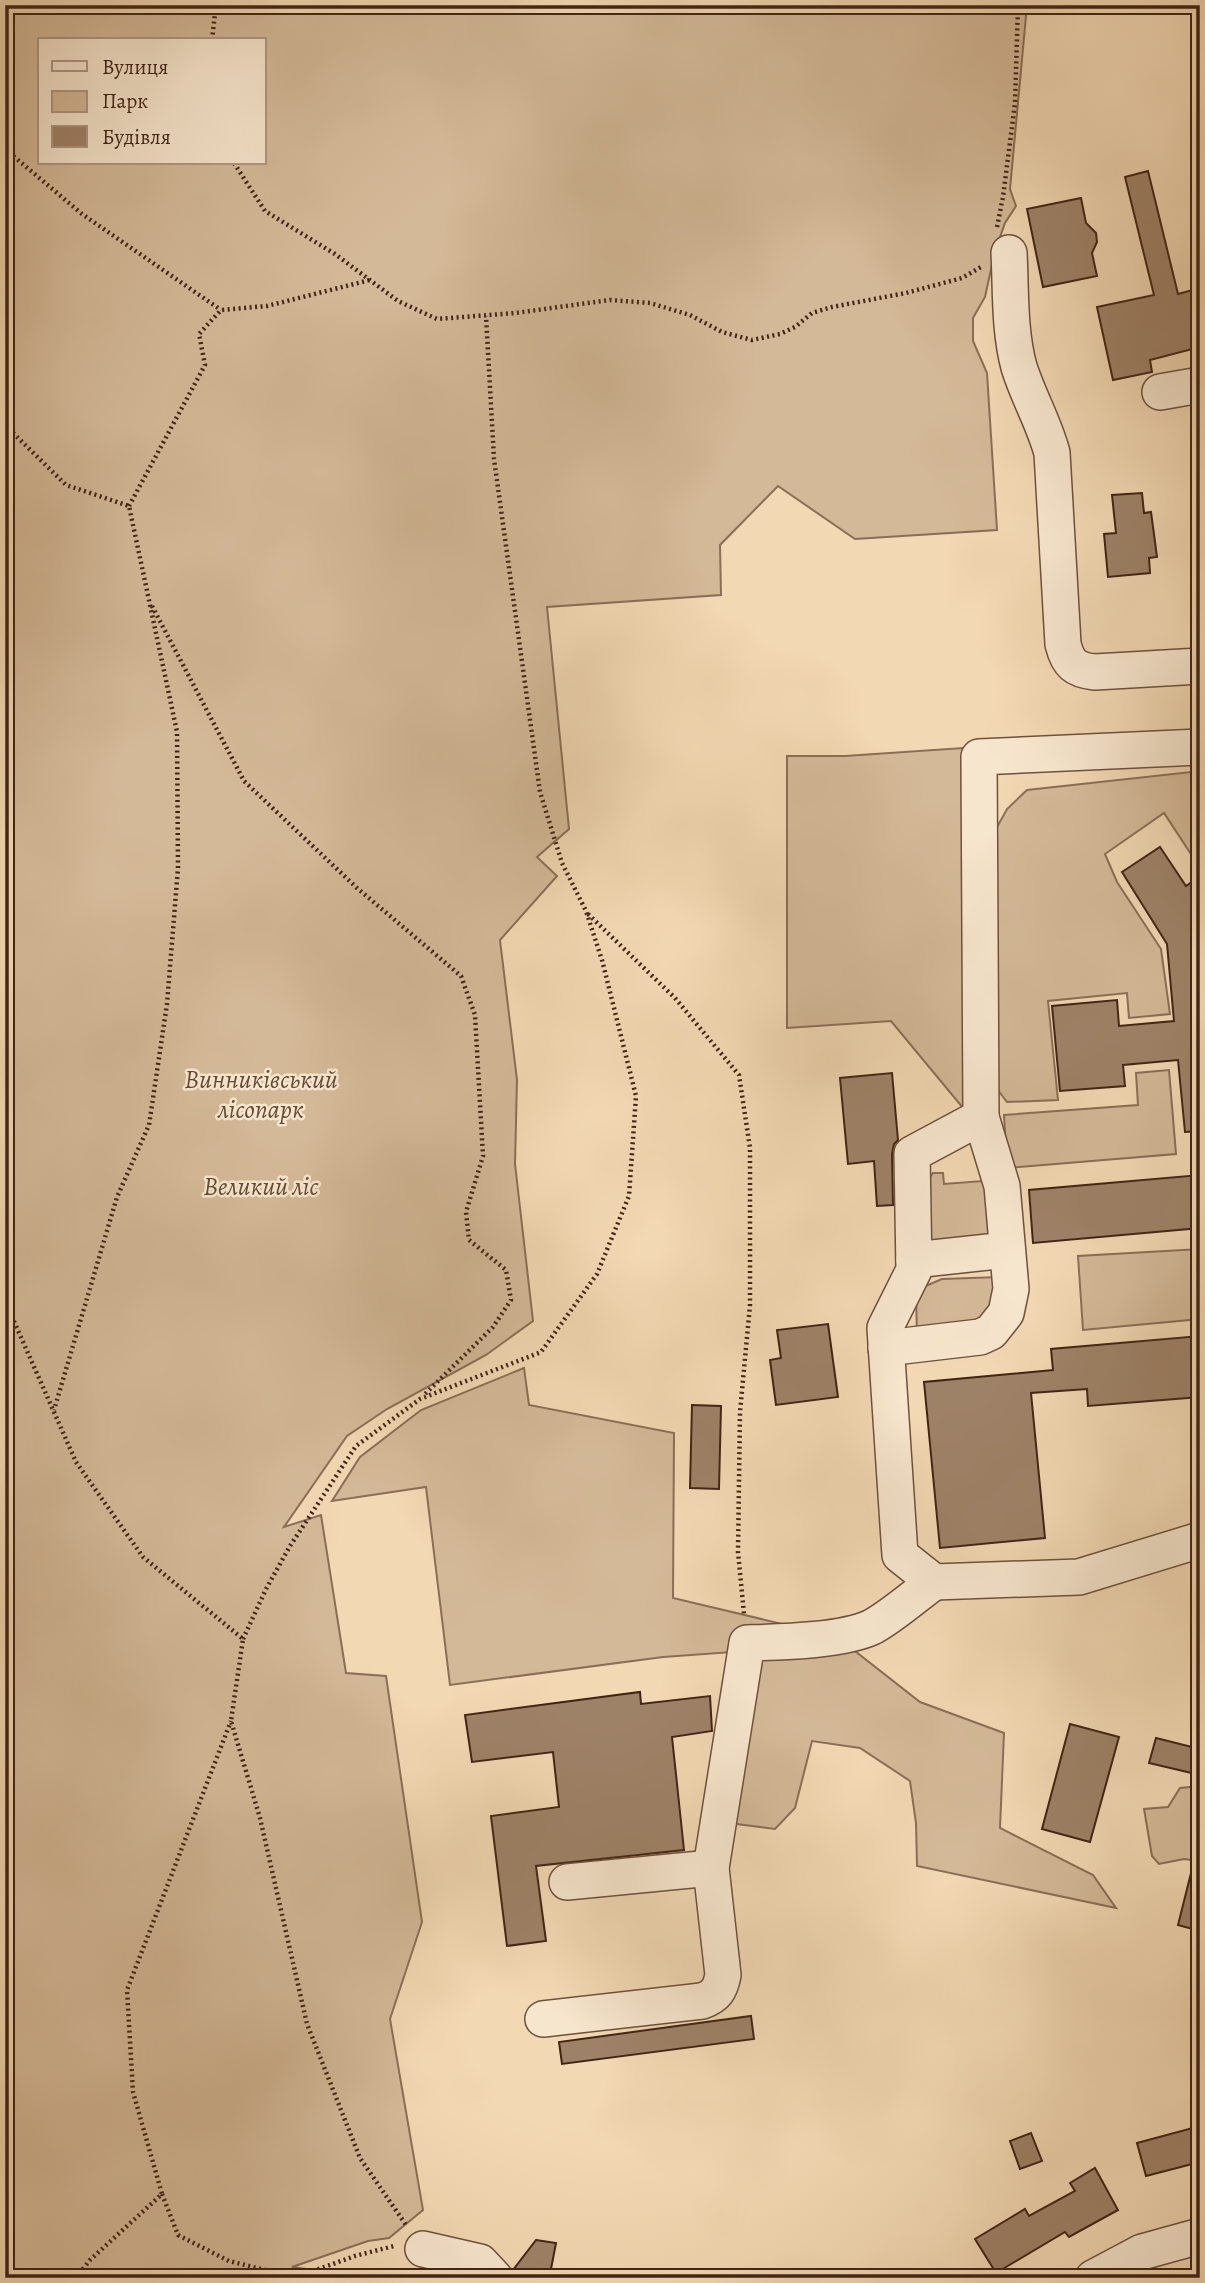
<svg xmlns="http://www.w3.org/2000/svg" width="1205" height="2283" viewBox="0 0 1205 2283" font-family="Alegreya,serif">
<rect width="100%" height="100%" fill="#f2d8b3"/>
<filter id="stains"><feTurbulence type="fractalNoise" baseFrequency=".00286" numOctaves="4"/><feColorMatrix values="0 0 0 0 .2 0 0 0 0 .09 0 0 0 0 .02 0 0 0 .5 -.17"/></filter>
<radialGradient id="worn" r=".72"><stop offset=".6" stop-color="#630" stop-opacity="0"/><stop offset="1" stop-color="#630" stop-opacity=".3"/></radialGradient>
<g fill="#d4b998" stroke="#8b6e58" stroke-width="2" fill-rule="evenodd">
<path d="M 5,5 L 1027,5 L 1010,189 L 1016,206 L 1005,223 L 995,251 L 985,297 L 973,318 L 973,341 L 987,373 L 997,530 L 855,539 L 778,486 L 720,545 L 721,595 L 547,607 L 569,829 L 537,857 L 557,876 L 500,940 L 517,1080 L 515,1164 L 533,1321 L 486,1355 L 387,1409 L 347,1436 L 284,1527 L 321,1515 L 346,1673 L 386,1676 L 422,1922 L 390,2019 L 423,2210 L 389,2238 L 368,2241 L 292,2267 L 342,2274 L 332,2278 L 5,2278 ZM 40,40 L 264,40 L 264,163 L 40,163 Z"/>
<path d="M 963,748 L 963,1108 L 891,1021 L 787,1028 L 787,756 L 845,756 Z"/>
<path d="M 1200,771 L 1200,868 L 1164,813 L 1105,854 L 1117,882 L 1161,949 L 1170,1014 L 1129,1018 L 1127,993 L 1048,1001 L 1058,1100 L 1007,1102 L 997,1089 L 991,838 L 1007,809 L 1027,790 Z"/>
<path d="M 1169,1070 L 1176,1154 L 1007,1168 L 1004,1115 L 1138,1105 L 1136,1073 Z"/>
<path d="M 933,1173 L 943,1173 L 944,1184 L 983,1181 L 1001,1250 L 921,1259 L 925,1184 Z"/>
<path d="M 1200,1249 L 1200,1319 L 1083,1330 L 1078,1256 Z"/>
<path d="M 999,1277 L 995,1326 L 917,1338 L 916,1290 L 942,1279 Z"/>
<path d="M 524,1368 L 529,1405 L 674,1433 L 673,1598 L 837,1637 L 920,1702 L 1004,1733 L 1000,1828 L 1093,1875 L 1116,1908 L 917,1866 L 916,1823 L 910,1781 L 860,1748 L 812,1741 L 795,1808 L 775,1829 L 729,1823 L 732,1652 L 663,1657 L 450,1685 L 426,1487 L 332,1501 L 360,1457 L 421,1410 Z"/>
<path d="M 1200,1786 L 1200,1861 L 1184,1859 L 1159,1864 L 1152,1856 L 1144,1809 L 1168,1807 L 1180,1788 Z"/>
</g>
<g fill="#9e8268" stroke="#422417" stroke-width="2">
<path d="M 1148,171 L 1178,294 L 1200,288 L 1200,347 L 1150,360 L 1152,372 L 1113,380 L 1097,307 L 1154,295 L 1125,177 Z"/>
<path d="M 1081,198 L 1086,223 L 1096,233 L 1097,242 L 1092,253 L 1097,276 L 1043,287 L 1027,209 Z"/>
<path d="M 1142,493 L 1144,513 L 1151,512 L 1157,557 L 1149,558 L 1150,573 L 1108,577 L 1104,534 L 1116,533 L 1112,495 Z"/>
<path d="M 1160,847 L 1186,886 L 1200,876 L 1200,939 L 1195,942 L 1200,990 L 1200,1131 L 1185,1132 L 1178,1060 L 1123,1065 L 1125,1086 L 1060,1091 L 1052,1006 L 1117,1000 L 1119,1026 L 1174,1021 L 1167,944 L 1122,872 Z"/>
<path d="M 892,1073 L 898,1140 L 894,1144 L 892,1154 L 893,1205 L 877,1206 L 874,1161 L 848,1164 L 840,1078 Z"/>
<path d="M 1200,1175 L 1200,1228 L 1033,1243 L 1029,1190 Z"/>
<path d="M 828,1324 L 838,1397 L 776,1405 L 770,1360 L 781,1358 L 777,1330 Z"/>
<path d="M 1200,1336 L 1200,1397 L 1088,1406 L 1087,1389 L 1031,1393 L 1045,1538 L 940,1548 L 924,1382 L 1053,1370 L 1051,1349 Z"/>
<path d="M 692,1405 L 721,1406 L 719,1489 L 690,1488 Z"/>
<path d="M 640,1692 L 641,1704 L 710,1696 L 712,1731 L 672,1737 L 684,1850 L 536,1866 L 546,1941 L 507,1946 L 491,1816 L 559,1807 L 553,1752 L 472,1762 L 465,1715 Z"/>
<path d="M 1070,1724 L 1119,1737 L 1090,1842 L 1042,1829 Z"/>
<path d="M 1156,1738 L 1200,1749 L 1200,1775 L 1149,1763 Z"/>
<path d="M 1192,1869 L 1200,1870 L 1200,1931 L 1178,1925 Z"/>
<path d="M 751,2016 L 754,2039 L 562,2064 L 559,2042 Z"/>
<path d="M 1200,2126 L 1200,2151 L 1193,2152 L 1196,2163 L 1146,2176 L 1137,2143 Z"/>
<path d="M 1031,2133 L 1042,2161 L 1020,2169 L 1010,2141 Z"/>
<path d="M 1095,2168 L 1118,2210 L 1069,2237 L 1065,2232 L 996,2273 L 975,2239 L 1025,2209 L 1029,2216 L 1075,2191 L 1070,2183 Z"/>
<path d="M 536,2240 L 556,2243 L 551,2269 L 544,2278 L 515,2278 L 513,2270 Z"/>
</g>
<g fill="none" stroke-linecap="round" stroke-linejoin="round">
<defs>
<g id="minor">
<path d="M 1009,253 C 1011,290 1009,330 1019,367 C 1028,396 1044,423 1052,453 L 1063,644 C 1068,664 1075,670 1095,672 L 1200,666"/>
<path d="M 1160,392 L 1200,385"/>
<path d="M 1200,747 L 979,757 L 981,1117 L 912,1154 L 914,1270 L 885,1328 L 900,1555 L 934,1582 L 1079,1577 L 1200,1540"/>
<path d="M 914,1260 L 1007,1250"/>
<path d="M 886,1348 L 980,1337 L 991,1332 L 1006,1313 L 1011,1289 L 1002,1186 L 981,1117"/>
<path d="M 567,1882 L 711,1868"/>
<path d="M 543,2019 L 702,2001 C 716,1996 720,1990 723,1975 L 711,1868 L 747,1643 C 781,1642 842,1641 872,1627 C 891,1617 916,1595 934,1582"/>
<path d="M 423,2249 L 480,2262 L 495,2278"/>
<path d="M 1093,2278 L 1142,2252 L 1200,2236"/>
</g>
</defs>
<use href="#minor" stroke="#6e513e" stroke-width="38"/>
<g stroke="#422417" stroke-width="4.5" stroke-dasharray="2 3.5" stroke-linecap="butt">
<path d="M 212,40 L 216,5"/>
<path d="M 5,149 L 82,214 L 221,310"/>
<path d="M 234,163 L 265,211 L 335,254 L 398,301 L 437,319 L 516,313 L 610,300 L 650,303 L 690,315 L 722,332 L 752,340 L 780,334 L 795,327 L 812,313 L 832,307 L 906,293 L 962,278 L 981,267"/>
<path d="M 997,227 L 1003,197 L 1015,103 L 1018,5"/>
<path d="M 5,425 L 66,485 L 129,506 L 177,732 L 178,868 L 167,1004 L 149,1125 L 117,1197 L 54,1410"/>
<path d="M 129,506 L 205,365 L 199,334 L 221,310 L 267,306 L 370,280"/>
<path d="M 152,606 L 244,781 L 357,888 L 461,976 L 475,1015 L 483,1156 L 466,1212 L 469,1240 L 506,1270 L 511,1300 L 493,1327 L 423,1396"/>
<path d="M 588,914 L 675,998 L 739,1075 L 750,1148 L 750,1305 L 740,1412 L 738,1552 L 744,1614"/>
<path d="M 5,1301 L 76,1462 L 143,1557 L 243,1639 L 231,1721 L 260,1818 L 307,2024 L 360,2158 L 406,2225"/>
<path d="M 243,1639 L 266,1589 L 290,1546 L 356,1446 L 420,1399 L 541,1352 L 597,1274 L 629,1196 L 636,1096 L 602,960 L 586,911 L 562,863 L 540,792 L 494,459 L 486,316"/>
<path d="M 162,2194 L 178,2235 L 229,2261 L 269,2271 L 302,2275 L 355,2256 L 394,2246"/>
<path d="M 76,2278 L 90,2260 L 162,2194 L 133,2092 L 127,1990 L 231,1721"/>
</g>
<use href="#minor" stroke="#f7e6ce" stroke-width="35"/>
</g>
<g text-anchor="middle" stroke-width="5" stroke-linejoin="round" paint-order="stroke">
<g font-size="26" font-style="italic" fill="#664937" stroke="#f7e6ce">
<text x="261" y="1088">Винниківський<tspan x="261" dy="30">лісопарк</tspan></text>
<text x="261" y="1195">Великий ліс</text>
</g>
</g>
<rect width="1205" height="2283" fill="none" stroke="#f2d8b3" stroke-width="28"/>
<rect x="7" y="7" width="1191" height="2269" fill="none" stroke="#422417" stroke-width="3.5"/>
<rect x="14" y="14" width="1177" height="2255" fill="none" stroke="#422417" stroke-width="2"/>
<rect x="38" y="38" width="228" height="126" fill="#f7e6ce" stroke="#af9885" stroke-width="2"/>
<rect x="52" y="61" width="35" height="10" fill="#f7e6ce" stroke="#af9885" stroke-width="2"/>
<text x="102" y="74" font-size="21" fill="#422417">Вулиця</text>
<rect x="52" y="91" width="35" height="21" fill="#d4b998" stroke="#af9885" stroke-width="2"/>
<text x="102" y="108" font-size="21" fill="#422417">Парк</text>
<rect x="52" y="126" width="35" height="21" fill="#9e8268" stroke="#af9885" stroke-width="2"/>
<text x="102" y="144" font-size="21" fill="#422417">Будівля</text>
<rect width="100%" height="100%" filter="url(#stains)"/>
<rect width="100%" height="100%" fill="url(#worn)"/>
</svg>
